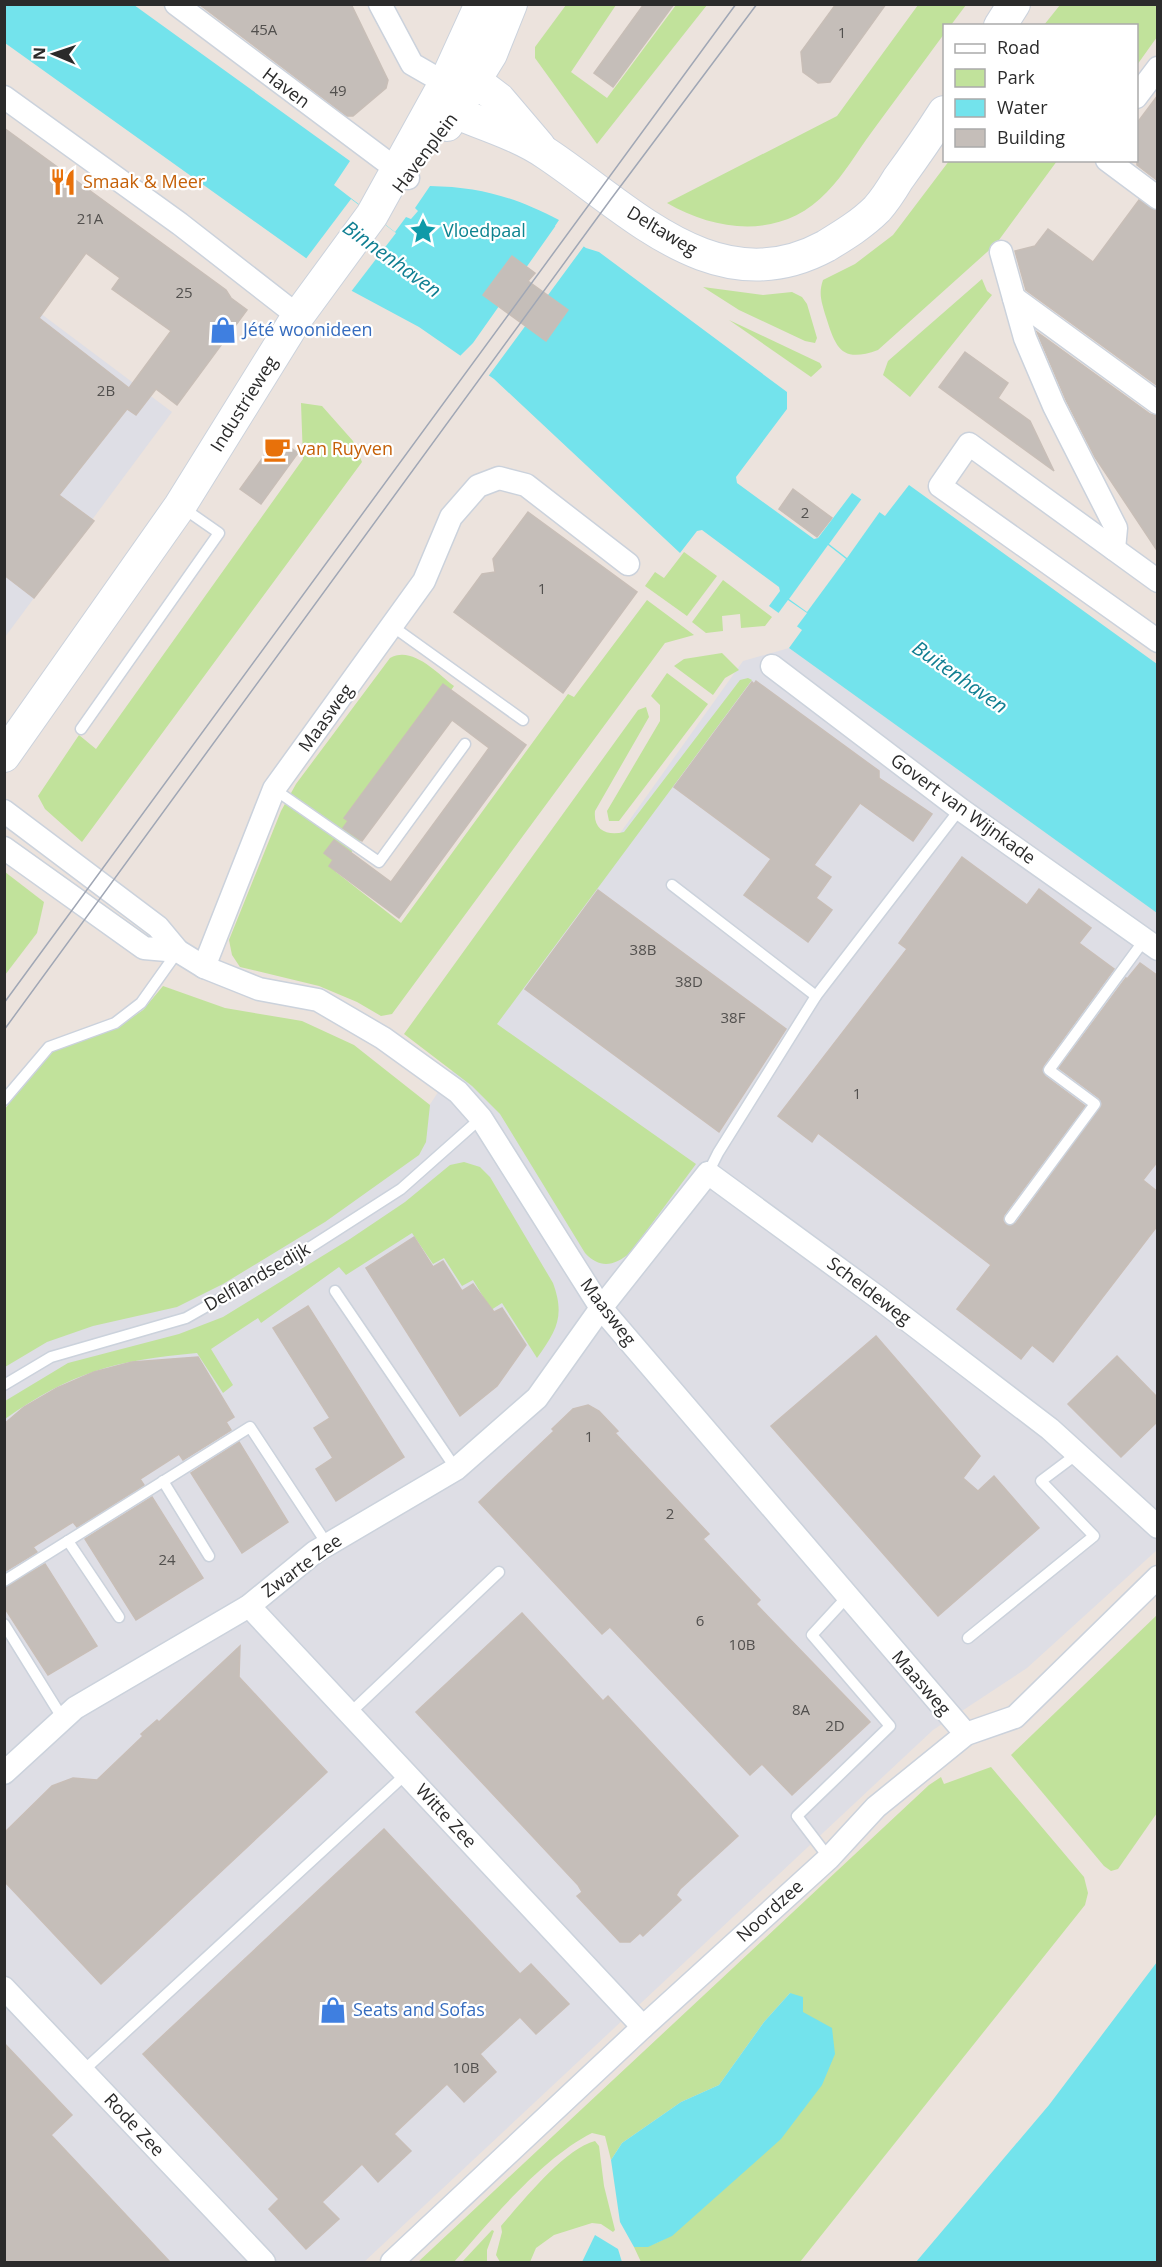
<svg xmlns="http://www.w3.org/2000/svg" width="1162" height="2267" viewBox="0 0 1162 2267" font-family="'Open Sans',sans-serif">
<rect width="100%" height="100%" fill="#ece3dd"/>
<g fill="#dedee5">
<path d="M 4,286 L 172,412 L 5,637 L 4,637 Z"/>
<path d="M 789,648 L 1157,913 L 1157,1550 L 1027,1668 L 933,1730 L 364,2262 L 5,2262 L 5,1338 L 400,1150 L 469,1045 L 743,661 Z"/>
</g>
<g fill="#c1e29b">
<path d="M 566,5 L 616,5 L 571,72 L 607,98 L 676,5 L 707,5 L 597,144 L 535,58 L 535,47 Z"/>
<path d="M 918,5 L 966,5 L 951,25 L 944,26 L 944,34 C 920,67 895,100 871,133 C 857,152 844,175 827,192 C 783,239 719,233 667,203 L 837,116 Z"/>
<path d="M 1060,5 L 1157,5 L 1157,37 L 1137,65 L 1136,26 L 1044,25 Z"/>
<path d="M 949,161 L 1057,161 L 996,244 L 878,350 C 842,363 836,349 826,317 C 822,303 818,294 823,280 L 855,264 L 893,235 Z"/>
<path d="M 982,279 L 987,291 L 992,295 L 910,397 L 883,375 L 888,361 Z"/>
<path d="M 703,287 L 763,295 L 792,292 L 802,297 L 807,304 L 817,338 L 815,343 L 805,341 L 739,310 Z"/>
<path d="M 729,320 L 820,363 L 822,367 L 811,377 Z"/>
<path d="M 301,403 L 322,406 L 353,441 L 362,462 L 82,842 L 45,809 L 38,796 L 79,735 L 96,749 L 303,459 Z"/>
<path d="M 684,552 L 717,576 L 687,616 L 645,586 L 655,572 L 664,578 Z"/>
<path d="M 723,580 L 772,617 L 765,626 L 741,628 L 740,614 L 722,616 L 723,631 L 706,633 L 692,622 Z"/>
<path d="M 647,600 L 694,635 L 665,643 L 392,1014 L 381,1016 L 357,1002 L 319,986 L 240,967 L 232,955 L 229,940 L 281,811 L 296,784 L 390,658 C 412,645 437,673 454,686 L 352,832 L 361,840 L 336,872 L 401,923 L 568,694 L 574,697 Z"/>
<path d="M 722,653 L 739,670 L 725,678 L 713,695 L 674,666 L 684,659 Z"/>
<path d="M 667,673 L 708,704 L 619,821 L 609,821 L 607,811 L 660,721 L 660,705 L 651,696 Z"/>
<path d="M 748,678 L 752,680 L 497,1024 L 696,1164 L 630,1253 C 614,1266 600,1269 585,1253 L 500,1114 L 472,1086 L 404,1034 L 638,710 L 646,707 L 649,717 L 595,811 C 593,831 608,836 624,832 L 740,680 Z"/>
<path d="M 5,872 L 44,902 L 37,933 L 5,975 Z"/>
<path d="M 163,986 L 225,1008 L 302,1021 L 354,1045 L 430,1105 L 426,1142 L 419,1155 L 325,1222 L 223,1284 L 177,1307 L 93,1326 L 47,1342 L 5,1367 L 5,1109 L 38,1064 L 55,1050 L 124,1023 L 143,1010 Z"/>
<path d="M 464,1162 L 480,1167 L 490,1177 L 553,1283 C 565,1316 557,1330 537,1358 L 502,1303 L 491,1310 L 473,1280 L 462,1286 L 444,1258 L 433,1264 L 412,1233 L 346,1275 L 339,1267 L 261,1323 L 258,1318 L 211,1349 L 233,1385 L 223,1393 L 197,1353 C 116,1360 72,1372 5,1419 L 5,1401 L 68,1363 L 179,1334 L 223,1317 L 350,1239 L 405,1202 L 450,1165 Z"/>
<path d="M 1157,1615 L 1157,1813 L 1118,1869 L 1111,1871 L 1104,1866 L 1011,1755 Z"/>
<path d="M 991,1767 L 1084,1877 L 1088,1893 L 1085,1905 L 800,2262 L 641,2262 L 634,2247 C 663,2247 679,2229 698,2211 L 803,2012 L 790,1993 L 764,2022 L 719,2085 L 681,2102 L 622,2143 L 611,2160 L 605,2136 L 592,2133 C 542,2158 491,2220 454,2262 L 418,2262 L 929,1785 L 941,1777 L 944,1784 Z"/>
<path d="M 595,2141 L 599,2146 L 604,2186 L 615,2230 L 613,2232 L 601,2224 L 592,2223 L 554,2235 L 536,2248 L 530,2262 L 500,2262 L 496,2255 L 502,2232 L 501,2226 C 522,2202 564,2149 595,2141 Z"/>
<path d="M 492,2230 L 494,2231 L 487,2250 L 487,2262 L 462,2262 Z"/>
</g>
<g fill="#73e3ec">
<path d="M 5,5 L 134,5 L 350,161 L 334,185 L 395,232 L 406,217 L 411,219 L 418,211 L 415,208 L 430,186 C 481,187 514,197 559,220 L 555,226 L 586,248 L 599,252 L 787,392 L 787,409 L 736,477 L 737,483 L 814,539 L 818,538 L 852,493 L 885,516 L 909,485 L 1157,664 L 1157,913 L 789,648 L 802,630 L 769,606 L 780,591 L 779,587 L 702,530 L 697,531 L 680,553 L 494,379 L 419,327 L 352,291 L 5,43 Z"/>
<path d="M 1157,1962 L 1157,2262 L 916,2262 L 1049,2105 Z"/>
<path d="M 790,1993 L 803,1997 L 803,2012 L 832,2028 L 835,2054 L 822,2085 L 781,2139 L 672,2236 L 648,2247 L 634,2247 L 620,2222 L 611,2160 L 622,2143 L 681,2102 L 719,2085 L 764,2022 Z"/>
<path d="M 595,2235 L 618,2249 L 622,2262 L 582,2262 Z"/>
</g>
<g fill="#ece3dd">
<path d="M 351,199 L 396,233 L 350,293 L 305,260 Z"/>
<path d="M 559,221 L 561,229 L 584,246 L 487,378 L 459,357 L 473,343 Z"/>
<path d="M 863,497 L 881,510 L 847,558 L 829,544 Z"/>
<path d="M 828,545 L 846,559 L 807,612 L 789,599 Z"/>
<path d="M 788,600 L 807,613 L 795,629 L 777,615 Z"/>
</g>
<g fill="#c5beb9" stroke="#c8beb7" stroke-width="1.5" fill-rule="evenodd">
<path d="M 199,4 L 351,4 L 388,80 L 386,88 L 353,116 L 347,116 Z"/>
<path d="M 644,4 L 674,4 L 613,87 L 594,73 Z"/>
<path d="M 836,4 L 886,4 L 830,82 L 818,83 L 803,72 L 801,52 Z"/>
<path d="M 1158,95 L 1158,181 L 1137,165 L 1137,123 Z"/>
<path d="M 4,128 L 226,290 L 231,298 L 247,310 L 177,405 L 156,389 L 136,415 L 127,409 L 59,495 L 94,521 L 34,598 L 4,575 ZM 86,253 L 120,278 L 112,289 L 171,331 L 129,388 L 39,318 Z"/>
<path d="M 1139,200 L 1158,211 L 1158,386 L 1026,290 L 1015,251 L 1035,246 L 1048,229 L 1093,262 Z"/>
<path d="M 512,256 L 535,273 L 528,281 L 568,310 L 546,341 L 483,295 Z"/>
<path d="M 1037,332 L 1150,414 L 1158,416 L 1158,552 L 1095,457 L 1066,400 Z"/>
<path d="M 965,352 L 1008,383 L 998,398 L 1030,421 L 1054,471 L 939,387 Z"/>
<path d="M 277,438 L 298,453 L 261,504 L 240,489 Z"/>
<path d="M 793,489 L 832,518 L 817,537 L 779,509 Z"/>
<path d="M 528,512 L 637,592 L 563,693 L 454,612 L 482,574 L 495,572 L 493,559 Z"/>
<path d="M 756,681 L 879,771 L 879,778 L 932,814 L 913,841 L 860,803 L 814,865 L 831,877 L 816,898 L 832,910 L 808,942 L 744,895 L 771,859 L 674,787 L 752,682 L 754,684 Z"/>
<path d="M 443,684 L 526,745 L 399,918 L 329,866 L 333,860 L 324,853 L 334,840 L 391,882 L 468,777 L 489,748 L 452,720 L 362,841 L 343,828 L 348,821 L 344,818 Z"/>
<path d="M 962,857 L 1027,905 L 1039,889 L 1091,928 L 1079,943 L 1114,969 L 1043,1066 L 1045,1076 L 1085,1106 L 1004,1215 L 1003,1221 L 1006,1225 L 1016,1223 L 1102,1105 L 1099,1098 L 1059,1068 L 1126,978 L 1127,979 L 1140,963 L 1158,976 L 1158,1161 L 1143,1180 L 1158,1192 L 1158,1225 L 1053,1362 L 1032,1345 L 1021,1359 L 957,1309 L 991,1265 L 818,1133 L 812,1142 L 778,1116 L 907,949 L 899,943 Z"/>
<path d="M 598,890 L 786,1029 L 719,1132 L 525,989 Z"/>
<path d="M 414,1237 L 433,1267 L 443,1261 L 462,1291 L 473,1284 L 494,1312 L 502,1308 L 526,1345 L 497,1386 L 460,1416 L 366,1268 Z"/>
<path d="M 308,1306 L 404,1457 L 336,1501 L 316,1469 L 333,1458 L 314,1428 L 330,1418 L 273,1328 Z"/>
<path d="M 876,1336 L 980,1456 L 963,1478 L 978,1491 L 994,1476 L 1039,1528 L 938,1616 L 771,1426 Z"/>
<path d="M 1117,1356 L 1158,1398 L 1158,1421 L 1121,1457 L 1068,1404 Z"/>
<path d="M 198,1357 L 234,1417 L 226,1422 L 231,1430 L 183,1460 L 179,1454 L 140,1479 L 144,1485 L 77,1527 L 73,1522 L 33,1547 L 37,1552 L 4,1572 L 4,1424 L 24,1407 L 57,1388 L 94,1372 L 132,1362 Z"/>
<path d="M 588,1405 L 599,1411 L 618,1431 L 615,1433 L 709,1534 L 703,1539 L 760,1600 L 756,1604 L 870,1722 L 792,1795 L 762,1764 L 750,1775 L 610,1627 L 602,1634 L 479,1502 L 554,1431 L 552,1429 L 573,1409 Z"/>
<path d="M 239,1442 L 288,1522 L 242,1553 L 191,1473 Z"/>
<path d="M 152,1497 L 203,1578 L 136,1620 L 85,1539 Z"/>
<path d="M 45,1564 L 97,1646 L 48,1675 L 4,1607 L 4,1588 Z"/>
<path d="M 522,1613 L 603,1701 L 608,1696 L 738,1836 L 680,1889 L 676,1895 L 681,1900 L 643,1936 L 640,1933 L 630,1942 L 620,1942 L 577,1896 L 582,1892 L 578,1885 L 416,1712 Z"/>
<path d="M 240,1646 L 239,1677 L 327,1772 L 101,1984 L 4,1881 L 4,1833 L 52,1786 L 73,1778 L 97,1780 L 143,1736 L 141,1734 L 157,1720 L 159,1722 Z"/>
<path d="M 384,1829 L 520,1974 L 531,1964 L 569,2004 L 536,2034 L 520,2017 L 480,2054 L 496,2072 L 464,2102 L 447,2084 L 394,2134 L 411,2151 L 378,2182 L 362,2164 L 322,2202 L 339,2219 L 306,2249 L 269,2209 L 279,2199 L 143,2054 Z"/>
<path d="M 4,2043 L 72,2115 L 51,2135 L 170,2262 L 4,2262 Z"/>
</g>
<g fill="none" stroke-linecap="round" stroke-linejoin="round">
<defs>
<g id="lane">
<path d="M 392,626 L 523,720"/>
<path d="M 81,729 L 219,533 L 183,508"/>
<path d="M 274,789 L 379,862 L 465,744"/>
<path d="M 672,885 L 816,996"/>
<path d="M 4,1100 L 49,1047 L 115,1023 L 141,1003 L 178,951"/>
<path d="M 708,1173 L 718,1153 L 816,996 L 960,809"/>
<path d="M 1010,1219 L 1095,1104 L 1049,1070 L 1145,939"/>
<path d="M 335,1291 L 456,1469"/>
<path d="M 4,1385 L 51,1357 L 186,1318 L 223,1297 L 295,1257 L 401,1189 L 481,1118"/>
<path d="M 163,1481 L 209,1556"/>
<path d="M 68,1541 L 119,1617"/>
<path d="M 4,1581 L 250,1427 L 327,1544"/>
<path d="M 4,1624 L 63,1719"/>
<path d="M 968,1638 L 1094,1536 L 1041,1481 L 1077,1454"/>
<path d="M 350,1713 L 499,1572"/>
<path d="M 829,1858 L 797,1816 L 890,1726 L 812,1635 L 847,1597"/>
<path d="M 83,2071 L 406,1774"/>
</g>
<g id="street">
<path d="M 176,4 L 408,178"/>
<path d="M 380,4 L 412,64 L 445,83"/>
<path d="M 4,97 L 180,224 L 298,316"/>
<path d="M 1136,97 L 1158,68"/>
<path d="M 1107,160 L 1158,198"/>
<path d="M 1001,252 L 1025,338 L 1054,406 L 1116,528 L 1114,549"/>
<path d="M 1014,298 L 1158,403"/>
<path d="M 1158,581 L 969,444 L 940,486 L 1158,641"/>
<path d="M 772,666 L 960,809 L 1158,949"/>
<path d="M 4,811 L 158,927 L 178,951 L 204,967 L 259,989 L 318,1000 L 383,1038 L 458,1092 L 481,1118 L 601,1308 L 966,1734"/>
<path d="M 4,848 L 144,948 L 178,951"/>
<path d="M 204,967 L 274,789 L 424,581 L 451,517 L 478,486 L 499,478 L 526,485 L 628,564"/>
<path d="M 249,1606 L 643,2027"/>
<path d="M 4,1773 L 75,1708 L 249,1606 L 315,1552 L 456,1469 L 537,1398 L 601,1308 L 708,1173 L 876,1296 L 1050,1429 L 1158,1527"/>
<path d="M 4,1988 L 264,2262"/>
<path d="M 392,2262 L 643,2027 L 829,1858 L 876,1807 L 966,1734 L 1015,1717 L 1158,1577"/>
</g>
<g id="secondary">
<path d="M 1000,26 L 1014,4"/>
<path d="M 455,82 L 474,80 L 499,99 L 539,146"/>
<path d="M 445,83 L 456,113 C 486,125 521,136 547,154 C 631,210 717,305 826,246 C 844,235 862,224 877,209 C 885,200 892,189 898,179 C 914,157 930,134 944,112"/>
<path d="M 447,125 L 491,54 L 511,4"/>
<path d="M 4,756 L 180,506 L 298,316 L 372,215 L 445,83 L 481,4"/>
</g>
</defs>
<use href="#lane" stroke="#cbd2dc" stroke-width="13"/>
<use href="#street" stroke="#cbd2dc" stroke-width="25"/>
<use href="#secondary" stroke="#cbd2dc" stroke-width="34"/>
<use href="#lane" stroke="#fff" stroke-width="10"/>
<use href="#street" stroke="#fff" stroke-width="22"/>
<use href="#secondary" stroke="#fff" stroke-width="32"/>
<g stroke="#a0a7b5" stroke-width="1.5">
<path d="M 4,1003 L 736,4"/>
<path d="M 4,1030 L 611,199 L 757,4"/>
</g>
</g>
<defs>
<symbol id="restaurant-bare" viewBox="-9 -9 18 18"><path d="M-5-6h1v4h1v-4h1v4h1v-4h1v5L-1.5 .5V6h-2V.5L-5-1ZM5-6V6H3V1.5H1.5Q1.5-4 5-6Z" fill="#e8710a" stroke="#fff" stroke-width="2.5" paint-order="stroke"/></symbol>
<symbol id="sight-bare" viewBox="-9 -9 18 18"><path d="M0-6L1.8-2.2L6-1.7L2.9 1.2L3.7 5.4L0 3.3L-3.7 5.4L-2.9 1.2L-6-1.7L-1.8-2.2Z" fill="#0f9aa8" stroke="#fff" stroke-width="2.5" paint-order="stroke"/></symbol>
<symbol id="shop-bare" viewBox="-9 -9 18 18"><path d="M-5-2.5h2.3a2.7 3.5 0 0 1 5.4 0H5L5.5 6h-11ZM-1.5-2.5h3a1.5 2.3 0 0 0-3 0Z" fill="#3f7fe0" stroke="#fff" stroke-width="2.5" paint-order="stroke"/></symbol>
<symbol id="cafe-bare" viewBox="-9 -9 18 18"><path d="M-5.5-4.5H6V0H3Q3 3.5 0 3.5H-2.5Q-5.5 3.5-5.5 0ZM3-3.2v2h1.7v-2ZM-6 4.5H4V6H-6Z" fill="#e8710a" stroke="#fff" stroke-width="2.5" paint-order="stroke"/></symbol>
</defs>
<g fill-rule="evenodd">
<use href="#restaurant-bare" x="44" y="163" width="38" height="38"/>
<use href="#sight-bare" x="404" y="212" width="38" height="38"/>
<use href="#shop-bare" x="204" y="311" width="38" height="38"/>
<use href="#cafe-bare" x="258" y="430" width="38" height="38"/>
<use href="#shop-bare" x="314" y="1991" width="38" height="38"/>
</g>
<g text-anchor="middle" stroke-width="4.5" stroke-linejoin="round" paint-order="stroke">
<g font-size="15" fill="#52504e">
<text x="264" y="35">45A</text>
<text x="842" y="38">1</text>
<text x="338" y="96">49</text>
<text x="90" y="224">21A</text>
<text x="184" y="298">25</text>
<text x="106" y="396">2B</text>
<text x="805" y="518">2</text>
<text x="542" y="594">1</text>
<text x="643" y="955">38B</text>
<text x="689" y="987">38D</text>
<text x="733" y="1023">38F</text>
<text x="857" y="1099">1</text>
<text x="589" y="1442">1</text>
<text x="670" y="1519">2</text>
<text x="167" y="1565">24</text>
<text x="700" y="1626">6</text>
<text x="742" y="1650">10B</text>
<text x="801" y="1715">8A</text>
<text x="835" y="1731">2D</text>
<text x="466" y="2073">10B</text>
</g>
<g font-size="18" fill="#2b2b2b" stroke="#fff">
<text transform="translate(286 88) rotate(37)" y="6">Haven</text>
<text transform="translate(425 153) rotate(-53)" y="6">Havenplein</text>
<text transform="translate(662 231) rotate(31)" y="6">Deltaweg</text>
<text transform="translate(244 404) rotate(-58)" y="6">Industrieweg</text>
<text transform="translate(326 718) rotate(-54)" y="6">Maasweg</text>
<text transform="translate(963 809) rotate(36)" y="6">Govert van Wijnkade</text>
<text transform="translate(257 1277) rotate(-30)" y="6">Delflandsedijk</text>
<text transform="translate(869 1291) rotate(37)" y="6">Scheldeweg</text>
<text transform="translate(608 1312) rotate(53)" y="6">Maasweg</text>
<text transform="translate(302 1566) rotate(-36)" y="6">Zwarte Zee</text>
<text transform="translate(921 1683) rotate(49)" y="6">Maasweg</text>
<text transform="translate(446 1816) rotate(47)" y="6">Witte Zee</text>
<text transform="translate(770 1911) rotate(-42)" y="6">Noordzee</text>
<text transform="translate(134 2125) rotate(47)" y="6">Rode Zee</text>
</g>
<g font-size="18" fill="#c56008" stroke="#fff" text-anchor="start">
<text x="83" y="188">Smaak &amp; Meer</text>
<text x="297" y="455">van Ruyven</text>
</g>
<g font-size="18" fill="#0d838f" stroke="#fff" text-anchor="start">
<text x="443" y="237">Vloedpaal</text>
</g>
<g font-size="18" fill="#366cbe" stroke="#fff" text-anchor="start">
<text x="243" y="336">Jété woonideen</text>
<text x="353" y="2016">Seats and Sofas</text>
</g>
<g font-size="20" font-style="italic" fill="#107f92" stroke="#fff">
<text transform="translate(392 259) rotate(36)" y="7">Binnenhaven</text>
<text transform="translate(960 677) rotate(35)" y="7">Buitenhaven</text>
</g>
</g>
<rect width="1162" height="2267" fill="none" stroke="#2b2b2b" stroke-width="12"/>
<rect x="943" y="24" width="195" height="138" fill="#ffffff" stroke="#aaaaaa" stroke-width="1.5"/>
<rect x="955" y="44" width="30" height="9" fill="#ffffff" stroke="#aaaaaa" stroke-width="1.5"/>
<text x="997" y="54" font-size="18" fill="#2b2b2b">Road</text>
<rect x="955" y="69" width="30" height="18" fill="#c1e29b" stroke="#aaaaaa" stroke-width="1.5"/>
<text x="997" y="84" font-size="18" fill="#2b2b2b">Park</text>
<rect x="955" y="99" width="30" height="18" fill="#73e3ec" stroke="#aaaaaa" stroke-width="1.5"/>
<text x="997" y="114" font-size="18" fill="#2b2b2b">Water</text>
<rect x="955" y="129" width="30" height="18" fill="#c5beb9" stroke="#aaaaaa" stroke-width="1.5"/>
<text x="997" y="144" font-size="18" fill="#2b2b2b">Building</text>
<g transform="translate(54 54) rotate(272)" stroke="#ffffff" stroke-width="4.5" paint-order="stroke">
<path d="M0-4.5L10 22L0 15L-10 22Z" fill="#2b2b2b"/>
<text y="-9" font-size="16" font-weight="bold" text-anchor="middle" fill="#2b2b2b">N</text>
</g>
</svg>
